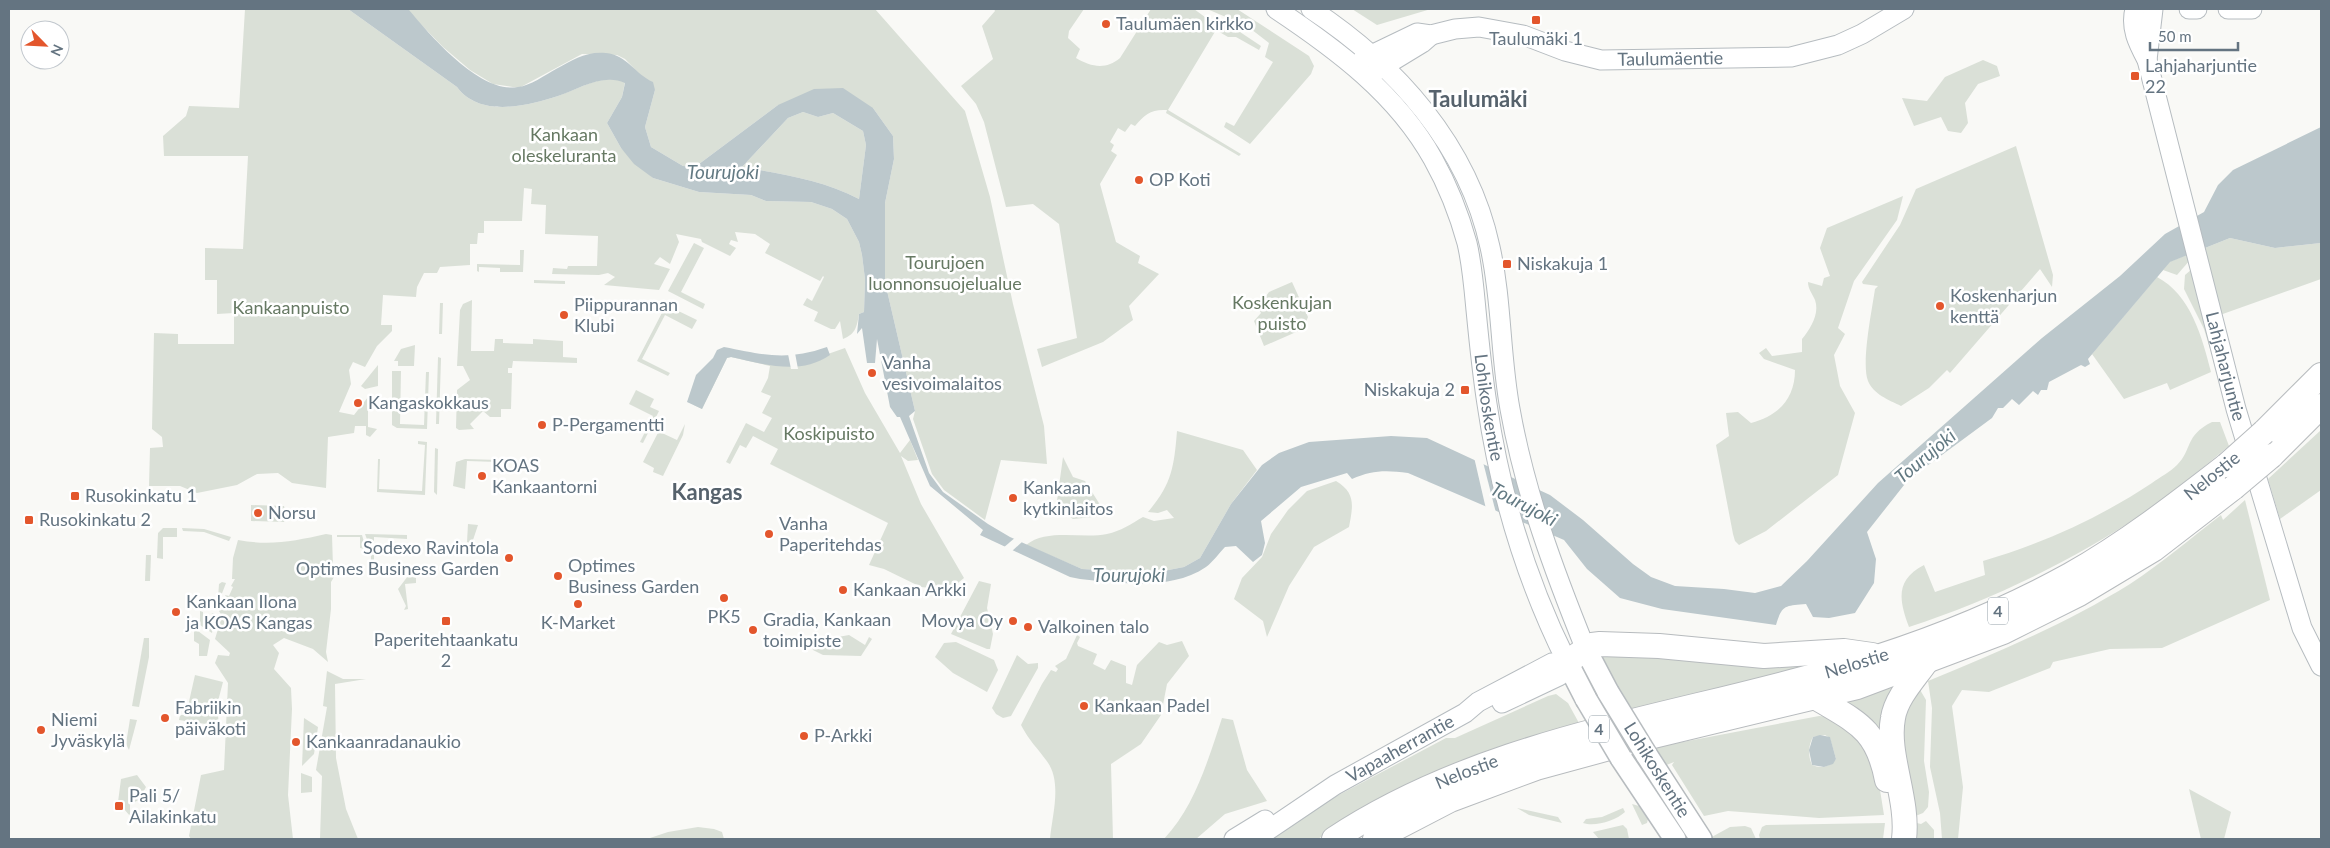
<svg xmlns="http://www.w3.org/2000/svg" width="2330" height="848" viewBox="0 0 2330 848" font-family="Lato,sans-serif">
<rect width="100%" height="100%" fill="#f9f9f6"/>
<g fill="#dae0d7" fill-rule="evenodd">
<path d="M 245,9 L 348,9 L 457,87 C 480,118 527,106 558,96 C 579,89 603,73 625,82 L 622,97 L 607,123 L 621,148 L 653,178 L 699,192 L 751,195 L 766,201 L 811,202 L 832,209 L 847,219 L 859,242 L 862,255 L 865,279 L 864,312 L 859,314 C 857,326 856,334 843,339 L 840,321 L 835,329 L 831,329 L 814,321 L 818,312 L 803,305 L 807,298 L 812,301 L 824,277 L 823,276 L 820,281 L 765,253 L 770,244 L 755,234 L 735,232 L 738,242 L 731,240 L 729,244 L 736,248 L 730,256 L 702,242 L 701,239 L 676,234 L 679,242 L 670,264 L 660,257 L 654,264 L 670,269 L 659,290 L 604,285 L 615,277 L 608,273 L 599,275 L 552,274 L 553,268 L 567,269 L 568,266 L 597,266 L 598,236 L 545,234 L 546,205 L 531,204 L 532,189 L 524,188 L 522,221 L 484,221 L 484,233 L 478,233 L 477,244 L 470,244 L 470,265 L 440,267 L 437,273 L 424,273 L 417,287 L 416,297 L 383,295 L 381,325 L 392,325 L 392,331 L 377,346 L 365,367 L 353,362 L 349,370 L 351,384 L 339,412 L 354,415 L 368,397 L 368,427 L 377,429 L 370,437 L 366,435 L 366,426 L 355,426 L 354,433 L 328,437 L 326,488 L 292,483 L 278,473 L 257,474 L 237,485 L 197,493 L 180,486 L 149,486 L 150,448 L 163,447 L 162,437 L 152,429 L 154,333 L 178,334 L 178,344 L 234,344 L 234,313 L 217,314 L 217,280 L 205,280 L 205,248 L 243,249 L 248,156 L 164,156 L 163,136 L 186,116 L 189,106 L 239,108 Z"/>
<path d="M 406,9 L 875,9 L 965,111 L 990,197 L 1013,304 L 1044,426 L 1047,464 L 1001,460 L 985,520 L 944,490 L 932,474 L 913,419 L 915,411 L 885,282 L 885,203 L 894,159 L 893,136 L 873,108 L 778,105 L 695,167 L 683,166 L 651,147 L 645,127 L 655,90 L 625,59 L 617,55 L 582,54 L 519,88 L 493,84 L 470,70 L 443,47 Z"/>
<path d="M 994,9 L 1084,9 L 1069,31 L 1068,38 L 1080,49 L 1076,58 C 1091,67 1106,70 1120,58 L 1151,9 L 1194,9 L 1209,20 L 1207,25 L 1215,30 L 1218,24 L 1234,28 L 1261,46 L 1259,50 L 1236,37 L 1228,37 L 1216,30 L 1168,110 L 1241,154 L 1239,156 L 1166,113 L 1167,110 C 1151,109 1145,114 1135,126 L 1131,124 L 1125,132 L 1118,128 L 1110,142 L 1114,145 L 1111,151 L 1117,155 L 1100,184 L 1116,242 L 1140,256 L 1138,263 L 1159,274 L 1129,306 L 1133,320 L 1103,342 L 1042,367 L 1037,349 L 1077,338 L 1059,224 L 1033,204 L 1006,207 L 984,122 L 976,104 L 961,86 L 993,59 L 982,26 L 995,11 Z"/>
<path d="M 1207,9 L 1237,9 L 1309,56 L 1314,66 L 1311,74 L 1250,144 L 1224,127 L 1226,122 L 1234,126 L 1273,62 L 1265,57 L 1269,43 L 1247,26 Z"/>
<path d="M 1352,9 L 1431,9 L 1377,25 Z"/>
<path d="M 1983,60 L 1997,66 L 2000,76 L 1978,84 L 1965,103 L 1968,123 L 1961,133 L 1948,131 L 1941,117 L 1914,126 L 1902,98 L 1927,101 L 1945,77 Z"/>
<path d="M 803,112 L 818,117 L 833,113 L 863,131 L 866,145 L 859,199 C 823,180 782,174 742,167 L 788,118 Z"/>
<path d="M 2016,146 L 2053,275 L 2052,287 L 2040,269 L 1950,373 L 1947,370 L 1929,388 L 1901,406 C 1889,400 1873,394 1868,381 C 1861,363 1872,310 1875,289 L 1878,286 L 1863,284 L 1862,282 L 1900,225 L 1916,189 Z"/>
<path d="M 1903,196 L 1897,220 L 1854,281 L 1838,328 L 1845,334 L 1834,355 L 1840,386 L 1855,413 L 1838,475 L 1766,531 L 1739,545 L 1735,541 L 1733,534 L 1716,445 L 1729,436 L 1726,413 L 1738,412 L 1751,423 C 1778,416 1795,399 1795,370 L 1764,359 L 1759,353 L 1766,348 L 1772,356 L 1802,352 L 1802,339 C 1810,329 1820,314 1815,300 C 1812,293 1808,289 1808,282 L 1822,286 L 1824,278 L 1830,276 L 1820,248 L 1827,228 Z"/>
<path d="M 2230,238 L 2275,248 L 2321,243 L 2321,279 L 2220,315 L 2205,248 Z"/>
<path d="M 694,243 L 704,248 L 681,292 L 705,304 L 703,309 L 668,291 Z"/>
<path d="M 520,250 L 524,250 L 523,272 L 500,272 L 500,268 L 479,267 L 479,272 L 477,271 L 477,264 L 520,265 Z"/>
<path d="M 2189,254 L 2190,260 L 2177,275 L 2163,270 L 2169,262 Z"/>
<path d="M 2192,269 L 2219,378 L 2204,329 L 2184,289 L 2185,275 Z"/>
<path d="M 2157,277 C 2191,295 2202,337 2211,372 L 2170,390 L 2167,383 L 2124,399 L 2092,354 Z"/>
<path d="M 534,280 L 565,281 L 565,284 L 534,283 Z"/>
<path d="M 1292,282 L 1308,317 L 1303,329 L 1264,346 L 1254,321 L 1261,313 L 1258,307 L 1269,292 Z"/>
<path d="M 472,300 L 471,351 L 494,351 L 495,339 L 503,339 L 503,343 L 533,344 L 533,339 L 563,341 L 563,357 L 577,358 L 577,363 L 513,361 L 512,368 L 508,368 L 508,373 L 512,373 L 511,409 L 501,409 L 501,417 L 490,417 L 483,411 L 470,424 L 474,429 L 459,430 L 456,428 L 457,390 L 470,380 L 463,366 L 457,366 L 460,310 L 463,304 Z"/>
<path d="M 440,303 L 443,303 L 442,334 L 439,334 Z"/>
<path d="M 666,305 L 697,320 L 692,329 L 665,315 L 642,359 L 670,373 L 668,376 L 637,361 Z"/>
<path d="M 415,345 L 414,366 L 398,366 L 398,361 L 394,361 L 401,349 Z"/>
<path d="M 845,348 L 865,393 L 900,453 L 910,440 L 918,460 L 908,461 L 901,456 L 921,504 L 964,578 L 949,590 L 921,587 L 884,569 L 869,565 L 888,523 L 770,464 L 778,449 L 753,436 L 746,448 L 740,445 L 730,464 L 726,462 L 746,423 L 764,432 L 772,418 L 762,413 L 771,396 L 761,392 L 768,378 L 770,366 L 731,357 L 727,358 L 702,409 L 694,405 L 700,383 L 731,354 L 760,360 L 825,355 Z"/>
<path d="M 438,357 L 441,358 L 439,424 L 436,424 Z"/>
<path d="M 378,365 L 378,386 L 365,389 L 361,386 Z"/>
<path d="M 392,371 L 401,371 L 400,424 L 424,425 L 426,372 L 429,372 L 427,429 L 397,428 L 392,425 Z"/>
<path d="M 636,390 L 654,399 L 650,407 L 659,411 L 643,443 L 640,442 L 653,416 L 629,404 Z"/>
<path d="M 2212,422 L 2220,422 L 2229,446 C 2201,469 2174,492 2145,512 C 2073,561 1991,600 1909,627 C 1899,600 1895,580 1924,565 L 1935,592 L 1985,575 L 1983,561 C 2042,544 2101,517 2152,483 C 2160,477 2170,472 2177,465 C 2193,449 2184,436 2212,422 Z"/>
<path d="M 685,424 L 683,435 L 663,476 L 653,472 L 654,468 L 643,462 L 662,425 L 665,426 L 662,433 L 677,440 Z"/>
<path d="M 2321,430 L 2321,490 L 2280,519 L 2268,479 Z"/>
<path d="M 1177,431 L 1243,450 L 1257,470 L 1231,504 L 1200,558 L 1184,567 L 1153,573 L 1082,569 L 1026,545 C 1047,528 1082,539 1107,534 C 1121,531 1131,524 1143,517 L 1154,521 L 1174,518 L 1167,510 L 1158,513 L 1148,512 C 1172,484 1174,467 1177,431 Z"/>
<path d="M 418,441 L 427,442 L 425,495 L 377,492 L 378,459 L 380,459 L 379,489 L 422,491 L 425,445 L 418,444 Z"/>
<path d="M 435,448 L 438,449 L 437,495 L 434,492 Z"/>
<path d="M 1063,457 L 1073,477 L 1085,481 L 1104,511 L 1112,515 L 1073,519 L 1056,508 Z"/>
<path d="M 465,459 L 498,460 L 498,462 L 467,461 L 465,489 L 453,486 L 456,462 Z"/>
<path d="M 1336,481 C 1356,493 1353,506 1349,527 L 1314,547 L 1289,586 L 1267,637 L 1263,621 L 1234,599 L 1242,578 L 1262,557 L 1271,534 L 1288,510 L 1307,491 Z"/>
<path d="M 2245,500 L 2270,600 L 2162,648 L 2110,649 L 2053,662 L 2050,668 L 1989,692 L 1962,690 L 1952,706 L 1963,787 L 1958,839 L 1942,839 L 1940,813 L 1930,767 L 1932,708 L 1928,681 C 1997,653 2067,623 2130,584 C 2162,563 2191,538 2221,515 L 2223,520 Z"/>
<path d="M 251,505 L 284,506 L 286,515 L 284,522 L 251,521 Z"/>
<path d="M 468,524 L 478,525 L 472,543 L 467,542 Z"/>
<path d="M 163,528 L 177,528 L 177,537 L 163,537 L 163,559 L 157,558 L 158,533 Z"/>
<path d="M 182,528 L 204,529 L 231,537 L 229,541 L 204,532 L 183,531 Z"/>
<path d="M 326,534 L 332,535 L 333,567 L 356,567 L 356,571 L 337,572 L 331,582 L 331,609 L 326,652 L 328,662 L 313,649 L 284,638 L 273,645 L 279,653 L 274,669 L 291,688 L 292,709 L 288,795 L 293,839 L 191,839 L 189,836 L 201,775 L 224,770 L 228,683 L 215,663 L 218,655 L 229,656 L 230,653 L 215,639 L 222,616 L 219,611 L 224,601 L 227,606 L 229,603 L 225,595 L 229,596 L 233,587 L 231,586 L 235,579 L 232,579 L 233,558 L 238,540 C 270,546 295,541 326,534 Z"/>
<path d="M 365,534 L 407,535 L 407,539 L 374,537 L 374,564 L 387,565 L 371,568 L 371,550 Z"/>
<path d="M 337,535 L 362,535 L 366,549 L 360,548 L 360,537 L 337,537 Z"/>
<path d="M 146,555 L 151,555 L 150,581 L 145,581 Z"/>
<path d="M 414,565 L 432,566 L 433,571 L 426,573 L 415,568 Z"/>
<path d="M 408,576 L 416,578 L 416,583 L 405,584 L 408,609 L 404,610 L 406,606 L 398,589 Z"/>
<path d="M 979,581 L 991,584 L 987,608 L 993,634 L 990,649 L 987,649 L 951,634 Z"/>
<path d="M 222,582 L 226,583 L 216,609 L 212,608 L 218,598 L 219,584 Z"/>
<path d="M 200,611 L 203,612 L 203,623 L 208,626 L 212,613 L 215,614 L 212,633 L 200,625 Z"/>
<path d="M 194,628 L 210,640 L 207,656 L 199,656 L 199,644 L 194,641 Z"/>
<path d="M 849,635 L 865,645 L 869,637 L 872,639 L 861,656 L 823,655 L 813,650 L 812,647 L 813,645 L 833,647 L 838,637 Z"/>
<path d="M 1077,635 L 1080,637 L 1077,643 L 1078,646 L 1097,654 L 1093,664 L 1105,670 L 1111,660 L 1126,666 L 1126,683 L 1132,685 L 1137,665 L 1159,642 L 1167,645 L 1182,641 L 1189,656 L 1167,684 L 1161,715 L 1141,744 L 1111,764 L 1113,839 L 1050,839 C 1052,815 1063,781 1046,760 C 1036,746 1030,742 1021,725 L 1042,684 L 1051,670 L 1056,672 L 1058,669 L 1055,666 L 1066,659 Z"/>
<path d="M 144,638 L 149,638 L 149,657 L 139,707 L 132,706 Z"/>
<path d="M 956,642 L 994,660 L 998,670 L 987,692 L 953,673 L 935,657 L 944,643 Z"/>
<path d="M 1017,655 L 1028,664 L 1038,663 L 1038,668 L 1011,716 L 1003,718 L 996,714 L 992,708 Z"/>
<path d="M 1603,655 L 1810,659 L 1811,667 L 1627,710 L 1599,657 Z"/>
<path d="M 327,671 L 343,679 L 366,679 L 335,684 L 336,758 L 346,809 L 358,839 L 320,839 L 322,776 L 316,770 L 327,707 L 323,706 Z"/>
<path d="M 195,675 L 223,682 L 217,705 L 219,726 L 179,720 L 180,715 L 186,715 Z"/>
<path d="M 1904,682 L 1887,738 L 1838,702 Z"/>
<path d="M 1919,688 L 1926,700 L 1924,761 L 1929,792 L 1928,807 L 1923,813 L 1913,817 L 1900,723 Z"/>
<path d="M 1556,694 L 1568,703 L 1579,723 L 1515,743 L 1345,821 L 1318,839 L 1266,839 L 1318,806 L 1446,738 L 1455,738 L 1548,696 Z"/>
<path d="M 1819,716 L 1832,717 L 1851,727 L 1877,771 L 1884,815 L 1819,818 L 1728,811 L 1704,816 L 1672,765 L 1674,762 L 1664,766 L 1651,748 ZM 1825,735 L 1830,738 L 1836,759 C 1830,767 1821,769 1812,765 C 1808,756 1808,746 1813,737 Z"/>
<path d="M 304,718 L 318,727 L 314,754 L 302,766 Z"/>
<path d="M 1222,718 L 1233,720 L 1247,770 L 1267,801 L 1225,814 L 1196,839 L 1164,839 C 1195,806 1208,760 1222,718 Z"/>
<path d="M 130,719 L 137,720 L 129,750 L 126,744 Z"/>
<path d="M 301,773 L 312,777 L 312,792 L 301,793 Z"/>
<path d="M 137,775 L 146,787 L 139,800 L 130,804 L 130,816 L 118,802 L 121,779 Z"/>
<path d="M 2189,789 L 2231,812 L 2224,839 L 2201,839 Z"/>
<path d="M 1632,804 L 1639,806 L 1648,819 L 1647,823 L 1642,825 Z"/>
<path d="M 1517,808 L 1558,817 L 1562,823 L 1529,815 Z"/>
<path d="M 1623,808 L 1625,812 C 1615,821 1595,827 1583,823 L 1586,819 L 1602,817 Z"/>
<path d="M 1926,821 L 1934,830 L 1934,839 L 1913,839 L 1913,822 L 1921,824 Z"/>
<path d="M 1885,823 L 1883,839 L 1760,839 L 1759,835 L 1762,827 L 1766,825 Z"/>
<path d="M 1623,825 L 1627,829 L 1629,839 L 1599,839 L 1593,832 Z"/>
<path d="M 1745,826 L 1751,828 L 1756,839 L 1710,838 L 1730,827 Z"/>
<path d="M 698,827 L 714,829 L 722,832 L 724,839 L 647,839 L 668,832 Z"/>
</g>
<g fill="#bcc8cc" fill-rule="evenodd">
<path d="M 348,9 L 409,10 C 431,36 480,94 518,87 C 530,86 545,75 556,69 C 573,60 586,51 606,53 C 627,55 635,74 653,82 L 655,90 L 645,127 L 651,147 L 683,166 L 695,167 L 778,105 L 814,89 L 843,88 L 873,108 L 893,136 L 894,159 L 885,203 L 885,282 L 915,411 L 909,416 L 929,473 L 943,492 L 988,524 L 1010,537 L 1082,569 L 1153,573 L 1184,567 L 1200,558 L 1231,504 L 1262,465 L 1279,453 L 1309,442 L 1391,436 L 1427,438 L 1550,495 L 1583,520 L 1633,564 L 1651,577 L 1675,586 L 1724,589 L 1755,593 L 1781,586 L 1807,561 L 1878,483 L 2042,338 L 2120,276 L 2165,234 L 2204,212 L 2218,185 L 2233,170 L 2321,127 L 2321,243 L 2275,248 L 2230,238 L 2170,262 L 2088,359 L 2090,364 L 2085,367 L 2081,365 L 2049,382 L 2047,390 L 2041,390 L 2038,395 L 2033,391 L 2019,405 L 2012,399 L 2003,408 L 1998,408 L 1992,418 L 1908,480 L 1867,532 L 1876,559 L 1874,583 L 1855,613 L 1829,618 L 1813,617 L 1806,604 C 1786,606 1782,604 1776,625 L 1662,609 L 1620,598 L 1587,569 L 1564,540 L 1408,473 C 1386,470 1372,470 1352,479 L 1347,473 L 1301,487 L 1261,521 L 1265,543 L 1262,555 L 1253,562 L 1236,546 L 1225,547 C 1219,553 1213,562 1206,567 C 1171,591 1119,583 1080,579 L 1070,577 L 980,535 L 983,530 L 930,486 L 900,417 L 897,417 L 890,407 L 877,339 L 875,363 L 867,363 L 862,328 L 857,334 L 859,314 L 864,312 L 865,279 L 862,255 L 859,242 L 847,219 L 832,209 L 811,202 L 766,201 L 751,195 L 699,192 L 653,178 L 634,164 L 621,148 L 607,123 L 622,97 L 625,83 C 603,73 579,89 558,96 C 527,106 480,118 457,87 ZM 803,112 L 818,117 L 833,113 L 863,131 L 866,145 L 859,199 C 823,180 782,174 742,167 L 788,118 Z"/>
<path d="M 724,347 C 764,355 787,361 827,347 L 830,355 C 800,376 763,364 731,357 L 727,358 L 702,409 L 687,402 L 696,375 L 713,358 L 717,350 Z"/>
<path d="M 1820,735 L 1830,737 L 1836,759 L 1833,764 L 1824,767 L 1812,765 L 1809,750 L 1813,737 Z"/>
</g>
<g fill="#f9f9f6">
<path d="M 795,353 L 798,369 L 791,369 L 788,354 Z"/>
<path d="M 1474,457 L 1483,462 L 1496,513 L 1486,509 Z"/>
<path d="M 1016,537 L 1023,541 L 1011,552 L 1003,548 Z"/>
</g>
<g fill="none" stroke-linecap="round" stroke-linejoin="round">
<defs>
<g id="secondary">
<path id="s1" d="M 1276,9 C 1336,49 1397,94 1433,159 C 1447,184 1459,214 1467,243 C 1472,264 1474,288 1476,310 C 1479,341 1482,372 1487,404 C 1500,493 1527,582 1567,662"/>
<path d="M 1311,9 C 1396,65 1468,145 1490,247 C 1502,300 1500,355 1510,409 C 1525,493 1554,571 1586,650"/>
<path id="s2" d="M 2135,9 C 2130,28 2138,43 2147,60 L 2236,409 L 2302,628 L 2321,666"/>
<path d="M 2189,9 L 2197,9"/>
<path d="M 2228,9 L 2252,9"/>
<path id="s3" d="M 1363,59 L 1417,33 L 1431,35 L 1455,29 L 1479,27 L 1523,35 L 1565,51 L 1601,60 L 1791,57 L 1838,45 L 1862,34 L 1904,9"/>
<path d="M 2147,60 L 2153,9"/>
<path d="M 1376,71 L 1422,43 L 1430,36"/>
<path d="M 1502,703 L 1559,676 L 1567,662"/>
<path d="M 1234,839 L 1265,820"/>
<path id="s4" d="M 1255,839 L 1335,785 L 1465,713 L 1478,702 L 1552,663 L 1567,662"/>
</g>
<g id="primary">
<path d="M 1586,650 L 1608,692"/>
<path d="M 1567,662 L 1586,699"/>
<path d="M 1646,754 L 1701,839"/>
<path d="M 1621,758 L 1675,839"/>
</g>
<g id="highway">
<path d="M 2264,432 L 2321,375"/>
<path d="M 2271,456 L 2321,406"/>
<path d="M 1567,662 L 1592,645 L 1600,644 L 1659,646 L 1764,656 L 1844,651 L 1872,655"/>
<path d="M 1815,697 C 1856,722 1877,728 1887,780"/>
<path id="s5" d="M 1334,839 C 1490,736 1677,718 1852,665 C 1928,642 2001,613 2070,575 C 2125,544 2177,504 2227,465"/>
<path d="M 1375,839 L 1450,800 L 1536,768 L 1653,736 L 1857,687 L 2003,632 L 2079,594 L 2154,549 L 2233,488"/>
<path d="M 1904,839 C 1909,799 1886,754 1893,718 C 1896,698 1914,679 1926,662"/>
</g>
</defs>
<use href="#secondary" stroke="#b6bcc0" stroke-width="21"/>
<use href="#primary" stroke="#b7bcbf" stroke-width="24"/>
<use href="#highway" stroke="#b7bbbe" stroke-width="26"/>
<use href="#secondary" stroke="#fff" stroke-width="19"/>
<use href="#primary" stroke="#fff" stroke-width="21"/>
<use href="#highway" stroke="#fff" stroke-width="24"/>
<defs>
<g id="primary-bridge">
<path d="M 1608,692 L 1646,754"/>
<path d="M 1586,699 L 1621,758"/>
</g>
<g id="highway-bridge">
<path d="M 2227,465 L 2264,432"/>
<path d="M 2233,488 L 2271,456"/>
</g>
</defs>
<use href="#primary-bridge" stroke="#b7bcbf" stroke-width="24" stroke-linecap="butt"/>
<use href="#highway-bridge" stroke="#b7bbbe" stroke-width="26" stroke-linecap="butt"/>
<use href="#primary-bridge" stroke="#fff" stroke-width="21"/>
<use href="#highway-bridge" stroke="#fff" stroke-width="24"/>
</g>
<g fill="#e3562c" stroke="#fff" stroke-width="2">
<rect x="1531" y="15" width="10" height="10" rx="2.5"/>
<circle cx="1106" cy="24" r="5"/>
<rect x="2130" y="71" width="10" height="10" rx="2.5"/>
<circle cx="1139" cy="180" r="5"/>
<rect x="1502" y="259" width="10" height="10" rx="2.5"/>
<circle cx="1940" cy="306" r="5"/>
<circle cx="564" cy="315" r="5"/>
<circle cx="872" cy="373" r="5"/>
<rect x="1460" y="385" width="10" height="10" rx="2.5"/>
<circle cx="358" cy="403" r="5"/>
<circle cx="542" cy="425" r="5"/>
<circle cx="482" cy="476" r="5"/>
<rect x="70" y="491" width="10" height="10" rx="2.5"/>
<circle cx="1013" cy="498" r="5"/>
<circle cx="258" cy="513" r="5"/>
<rect x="24" y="515" width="10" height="10" rx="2.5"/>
<circle cx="769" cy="534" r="5"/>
<circle cx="509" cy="558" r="5"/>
<circle cx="558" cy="576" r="5"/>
<circle cx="843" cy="590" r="5"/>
<circle cx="724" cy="598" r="5"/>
<circle cx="578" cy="604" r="5"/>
<circle cx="176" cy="612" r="5"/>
<rect x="441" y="616" width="10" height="10" rx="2.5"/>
<circle cx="1013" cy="621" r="5"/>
<circle cx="1028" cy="627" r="5"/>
<circle cx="753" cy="630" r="5"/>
<circle cx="1084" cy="706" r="5"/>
<circle cx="165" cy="718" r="5"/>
<circle cx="41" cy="730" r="5"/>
<circle cx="804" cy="736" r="5"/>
<circle cx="296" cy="742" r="5"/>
<rect x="114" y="801" width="10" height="10" rx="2.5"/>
</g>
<g text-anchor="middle" stroke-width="5" stroke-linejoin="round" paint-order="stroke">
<g fill="#fff" stroke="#929ea7" stroke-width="1">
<rect x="1988" y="597.5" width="20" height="27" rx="4"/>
<rect x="1589" y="715.5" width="20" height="27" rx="4"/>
</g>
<g font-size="16" font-weight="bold" fill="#647481">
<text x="1998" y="617">4</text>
<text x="1599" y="735">4</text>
</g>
<g font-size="18" fill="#647481" stroke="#fff" text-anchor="start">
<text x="1116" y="30">Taulumäen kirkko</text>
<text x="1536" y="45" text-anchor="middle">Taulumäki 1</text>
<text x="2145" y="72">Lahjaharjuntie<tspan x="2145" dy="21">22</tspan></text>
<text x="1149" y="186">OP Koti</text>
<text x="1517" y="270">Niskakuja 1</text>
<text x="1950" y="302">Koskenharjun<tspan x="1950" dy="21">kenttä</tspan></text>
<text x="574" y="311">Piippurannan<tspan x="574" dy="21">Klubi</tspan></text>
<text x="882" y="369">Vanha<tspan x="882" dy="21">vesivoimalaitos</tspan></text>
<text x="1455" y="396" text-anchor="end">Niskakuja 2</text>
<text x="368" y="409">Kangaskokkaus</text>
<text x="552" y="431">P-Pergamentti</text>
<text x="492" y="472">KOAS<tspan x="492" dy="21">Kankaantorni</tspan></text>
<text x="1023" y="494">Kankaan<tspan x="1023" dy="21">kytkinlaitos</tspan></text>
<text x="85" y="502">Rusokinkatu 1</text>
<text x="268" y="519">Norsu</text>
<text x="39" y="526">Rusokinkatu 2</text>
<text x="779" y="530">Vanha<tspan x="779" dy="21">Paperitehdas</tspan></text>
<text x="499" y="554" text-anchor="end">Sodexo Ravintola<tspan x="499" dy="21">Optimes Business Garden</tspan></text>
<text x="568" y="572">Optimes<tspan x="568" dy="21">Business Garden</tspan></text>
<text x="853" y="596">Kankaan Arkki</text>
<text x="186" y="608">Kankaan Ilona<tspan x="186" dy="21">ja KOAS Kangas</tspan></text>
<text x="724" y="623" text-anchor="middle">PK5</text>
<text x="763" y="626">Gradia, Kankaan<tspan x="763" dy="21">toimipiste</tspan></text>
<text x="1003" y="627" text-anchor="end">Movya Oy</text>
<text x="578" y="629" text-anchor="middle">K-Market</text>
<text x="1038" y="633">Valkoinen talo</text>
<text x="446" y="646" text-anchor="middle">Paperitehtaankatu<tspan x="446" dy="21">2</tspan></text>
<text x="1094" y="712">Kankaan Padel</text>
<text x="175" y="714">Fabriikin<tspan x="175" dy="21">päiväkoti</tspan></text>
<text x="51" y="726">Niemi<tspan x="51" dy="21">Jyväskylä</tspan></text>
<text x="814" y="742">P-Arkki</text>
<text x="306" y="748">Kankaanradanaukio</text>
<text x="129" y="802">Pali 5/<tspan x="129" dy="21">Ailakinkatu</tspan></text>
</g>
<g font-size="18" fill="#647481" stroke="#fff">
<text dy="6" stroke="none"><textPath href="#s3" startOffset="319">Taulumäentie</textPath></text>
<text dy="6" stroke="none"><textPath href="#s2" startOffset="370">Lahjaharjuntie</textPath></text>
<text dy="6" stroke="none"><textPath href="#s1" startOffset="476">Lohikoskentie</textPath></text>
<text transform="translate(2212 476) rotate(-39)" y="6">Nelostie</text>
<text dy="6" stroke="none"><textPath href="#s5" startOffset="554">Nelostie</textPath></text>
<text dy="6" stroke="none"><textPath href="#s4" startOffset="171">Vapaaherrantie</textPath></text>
<text transform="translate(1657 770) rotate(58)" y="6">Lohikoskentie</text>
<text dy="6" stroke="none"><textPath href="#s5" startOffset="149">Nelostie</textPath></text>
</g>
<g font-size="18" fill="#667963" stroke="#fff">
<text x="564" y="141">Kankaan<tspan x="564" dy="21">oleskeluranta</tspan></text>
<text x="945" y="269">Tourujoen<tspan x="945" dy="21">luonnonsuojelualue</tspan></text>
<text x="1282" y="309">Koskenkujan<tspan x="1282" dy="21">puisto</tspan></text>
<text x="291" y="314">Kankaanpuisto</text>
<text x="829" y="440">Koskipuisto</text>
</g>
<g font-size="19" font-style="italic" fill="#637a83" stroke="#fff">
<text x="723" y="179">Tourujoki</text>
<text transform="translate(1925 456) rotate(-40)" y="7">Tourujoki</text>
<text transform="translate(1524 504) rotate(28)" y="7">Tourujoki</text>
<text x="1129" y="582">Tourujoki</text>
</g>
<g font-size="22" font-weight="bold" fill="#56626c" stroke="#fff">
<text x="1478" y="107">Taulumäki</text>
<text x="707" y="500">Kangas</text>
</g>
</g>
<rect width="2330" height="848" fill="none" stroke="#647481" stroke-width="20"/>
<g transform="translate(45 45) rotate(114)"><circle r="24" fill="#ffffff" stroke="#c1c7cd"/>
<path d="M0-4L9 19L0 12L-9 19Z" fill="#e3562c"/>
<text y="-8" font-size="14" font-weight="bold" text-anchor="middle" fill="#647481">N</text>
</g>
<path d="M2150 42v8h88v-8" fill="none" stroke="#647481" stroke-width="2.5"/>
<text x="2158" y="42" font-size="15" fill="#647481" stroke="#ffffff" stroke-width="4" paint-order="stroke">50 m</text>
</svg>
